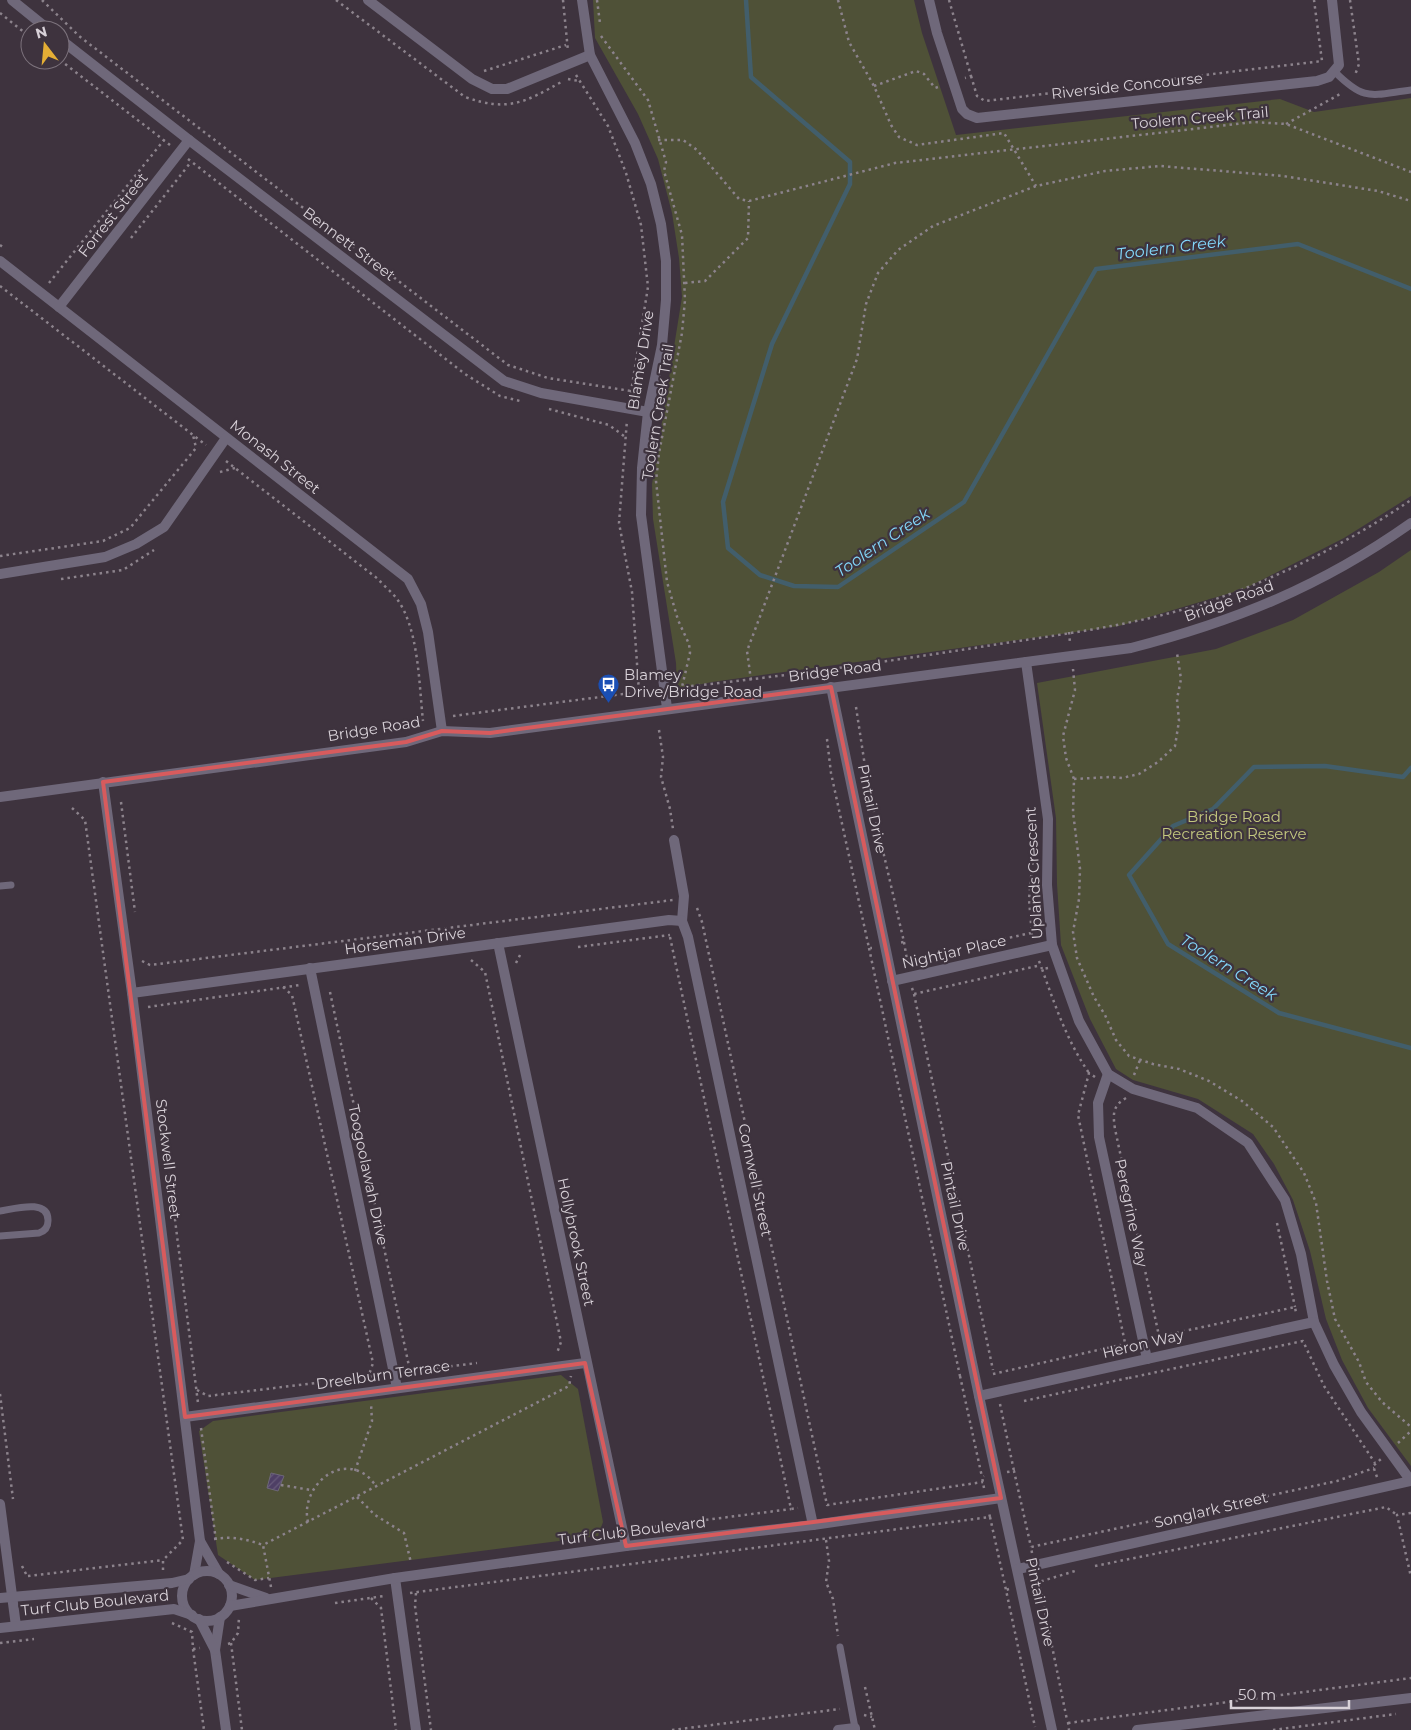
<svg xmlns="http://www.w3.org/2000/svg" width="1411" height="1730" viewBox="0 0 1411 1730" font-family="Montserrat,sans-serif">
<defs>
<pattern id="building-hatch" width="6" height="6" patternUnits="userSpaceOnUse" patternTransform="scale(1.25)"><rect width="6" height="6" fill="#4e3f65"/><path d="M-1 1l2-2M0 6l6-6M5 7l2-2" fill="none" stroke="#675a7a"/></pattern>
</defs>
<rect width="100%" height="100%" fill="#3e333e"/>
<g fill="#4f5137">
<path d="M 593,0 L 914,0 L 922,33 L 956,135 L 1280,99 L 1314,112 L 1411,98 L 1411,496 L 1344,538 L 1244,589 L 1119,626 L 712,682 L 677,689 L 676,663 L 653,519 L 652,484 L 682,297 L 679,258 L 672,213 L 658,159 L 638,114 L 595,38 Z"/>
<path d="M 1411,550 L 1411,1466 L 1368,1408 L 1342,1360 L 1326,1319 L 1310,1251 L 1293,1200 L 1274,1164 L 1253,1134 L 1198,1099 L 1133,1080 L 1116,1069 L 1090,1019 L 1061,945 L 1057,884 L 1056,818 L 1037,683 L 1216,649 L 1293,620 L 1379,572 Z"/>
<path d="M 561,1375 L 578,1389 L 603,1522 L 598,1536 L 255,1580 L 218,1555 L 199,1431 L 213,1421 Z"/>
</g>
<g fill="none" stroke-linecap="round" stroke-linejoin="round">
<g stroke="#425e6b" stroke-width="4.5">
<path d="M 746,0 L 751,77 L 850,162 L 850,184 L 772,344 L 723,502 L 728,548 L 760,575 L 794,586 L 838,587 L 964,502 L 1096,269 L 1298,244 L 1411,289"/>
<path d="M 1411,768 L 1403,777 L 1325,766 L 1254,767 L 1213,809 L 1173,826 L 1129,875 L 1168,944 L 1279,1013 L 1411,1048"/>
</g>
</g>
<path fill="url(#building-hatch)" stroke="#6c6776" d="M 271,1473 L 284,1476 L 278,1491 L 267,1488 Z"/>
<g fill="none" stroke-linecap="round" stroke-linejoin="round">
<g stroke="#8c838c" stroke-width="2.5" stroke-dasharray="2.5 4" stroke-linecap="butt">
<path d="M 42,0 L 79,36 L 508,365 L 548,378 L 631,391"/>
<path d="M 336,0 L 465,97 C 508,112 524,103 563,81"/>
<path d="M 563,0 L 568,51"/>
<path d="M 597,0 L 600,23"/>
<path d="M 838,0 L 849,42 L 874,86 L 891,125 L 899,137 L 917,145 L 1004,133 L 1036,186"/>
<path d="M 949,0 L 971,76 L 965,78"/>
<path d="M 1350,0 L 1359,64 L 1355,75"/>
<path d="M 0,13 L 30,37"/>
<path d="M 601,36 L 648,100 L 666,162 L 664,171 L 682,235 L 685,300 L 682,333 L 659,453 L 656,481 L 667,582 L 678,620 L 689,644 L 690,653 L 682,687 C 779,677 877,663 974,648 C 1052,635 1134,627 1210,601 C 1281,577 1349,542 1411,500"/>
<path d="M 60,60 L 170,145"/>
<path d="M 484,71 L 566,45"/>
<path d="M 576,75 L 608,126 L 626,173 L 641,225 L 648,287 L 630,398"/>
<path d="M 971,76 L 977,96 L 985,101 L 1322,61 L 1314,0"/>
<path d="M 568,79 L 579,81"/>
<path d="M 874,86 L 916,71 L 924,74 L 935,88 L 941,86"/>
<path d="M 1286,124 L 1342,93"/>
<path d="M 658,140 L 683,140 L 697,150 L 739,199 L 749,201 L 895,163 L 1254,122 L 1286,124 L 1411,172"/>
<path d="M 188,159 L 465,374 L 500,396 L 520,401"/>
<path d="M 131,238 L 191,162"/>
<path d="M 0,245 L 5,249"/>
<path d="M 49,283 L 164,140"/>
<path d="M 685,283 L 705,281 L 748,238 L 749,201"/>
<path d="M 0,286 L 206,445"/>
<path d="M 549,409 L 609,425 L 624,436"/>
<path d="M 226,461 L 378,579 C 384,586 392,592 397,599 C 419,629 419,685 423,721"/>
<path d="M 220,472 L 235,468"/>
<path d="M 0,556 L 103,541 L 130,528 L 196,448 L 193,435"/>
<path d="M 61,579 L 123,570 L 154,550"/>
<path d="M 1069,632 L 1070,643"/>
<path d="M 1073,669 L 1075,690 L 1063,736 L 1066,758 L 1074,779 L 1073,812 L 1080,869 L 1079,899 L 1073,932 L 1077,958 L 1094,997 L 1105,1015 L 1116,1040 L 1129,1056 L 1153,1064 L 1179,1069 L 1209,1081 L 1242,1101 L 1273,1127 L 1304,1173 L 1316,1203 L 1327,1281 L 1335,1319 L 1359,1362 L 1366,1382 L 1382,1402 L 1411,1427"/>
<path d="M 751,680 L 747,651 L 857,359 L 866,304 L 878,273 L 898,250 L 933,226 L 1036,186 L 1105,171 L 1160,166 L 1283,176 L 1378,191 L 1411,201"/>
<path d="M 856,707 L 868,786 L 904,942 L 898,943"/>
<path d="M 453,716 L 639,692 L 632,592 L 619,523 L 627,420"/>
<path d="M 659,730 L 663,757 L 661,777 L 670,809 L 673,829"/>
<path d="M 827,739 L 831,773 L 869,948 L 872,948"/>
<path d="M 1074,779 L 1110,777 L 1122,778 L 1139,774 L 1158,762 L 1175,746 L 1179,721 L 1177,699 L 1181,679 L 1177,653"/>
<path d="M 121,802 L 135,912"/>
<path d="M 72,808 L 85,820 L 183,1540 L 163,1560 L 163,1571"/>
<path d="M 697,908 L 702,922 L 827,1505 L 983,1482"/>
<path d="M 1032,936 L 1029,899 L 1034,847"/>
<path d="M 670,937 L 791,1509 L 798,1508"/>
<path d="M 904,942 L 907,960 L 1031,933"/>
<path d="M 578,947 L 670,935"/>
<path d="M 869,948 L 960,1376"/>
<path d="M 471,960 L 485,972 L 561,1342 L 557,1353"/>
<path d="M 142,961 L 150,965 L 673,900"/>
<path d="M 1039,961 L 1042,969"/>
<path d="M 516,963 L 521,953"/>
<path d="M 1048,968 L 1042,969 C 1055,1005 1067,1041 1089,1073"/>
<path d="M 283,987 L 292,995 L 373,1363 L 368,1378"/>
<path d="M 912,988 L 914,994 L 1041,965"/>
<path d="M 330,992 L 410,1371"/>
<path d="M 914,994 L 993,1370"/>
<path d="M 148,1007 L 300,985"/>
<path d="M 1134,1075 L 1140,1060"/>
<path d="M 1095,1077 L 1089,1073 L 1078,1115 L 1125,1343"/>
<path d="M 1126,1098 C 1112,1106 1113,1115 1115,1129 L 1159,1336"/>
<path d="M 166,1148 L 198,1403"/>
<path d="M 1277,1223 L 1295,1307"/>
<path d="M 1157,1337 L 1295,1307 L 1296,1313"/>
<path d="M 405,1372 L 477,1363"/>
<path d="M 993,1374 L 1120,1345 L 1121,1351"/>
<path d="M 960,1376 L 982,1477"/>
<path d="M 1129,1378 L 1303,1341 L 1324,1386 L 1375,1463"/>
<path d="M 197,1390 L 208,1396 L 382,1375"/>
<path d="M 0,1394 L 13,1499"/>
<path d="M 1024,1401 L 1128,1378"/>
<path d="M 1000,1404 L 1014,1471"/>
<path d="M 201,1428 L 216,1541"/>
<path d="M 1398,1443 L 1411,1431"/>
<path d="M 355,1471 L 372,1421 L 371,1403"/>
<path d="M 1007,1472 L 1014,1471 L 1031,1547"/>
<path d="M 1377,1477 L 1373,1466 L 1381,1459"/>
<path d="M 281,1485 L 311,1490"/>
<path d="M 984,1488 L 982,1477 L 984,1476"/>
<path d="M 357,1497 L 375,1515 L 404,1533 L 411,1563"/>
<path d="M 1411,1513 L 1397,1515 L 1411,1577"/>
<path d="M 990,1517 L 1006,1590"/>
<path d="M 308,1522 C 300,1490 336,1454 366,1475 C 370,1478 373,1483 377,1486"/>
<path d="M 635,1529 L 791,1509"/>
<path d="M 214,1539 C 232,1536 246,1539 263,1545"/>
<path d="M 826,1540 L 829,1561 L 826,1582 L 833,1599 L 838,1636"/>
<path d="M 1032,1553 L 1031,1547 L 1337,1481 L 1374,1468"/>
<path d="M 227,1562 L 255,1580 L 269,1578"/>
<path d="M 22,1566 L 27,1576"/>
<path d="M 1095,1566 L 1386,1507 L 1397,1515"/>
<path d="M 28,1576 L 163,1560"/>
<path d="M 1038,1578 L 1039,1582 L 1075,1571"/>
<path d="M 1032,1584 L 1039,1582 L 1067,1720"/>
<path d="M 271,1587 L 263,1545 L 569,1386 L 571,1376"/>
<path d="M 1009,1589 L 1006,1590 L 1035,1727"/>
<path d="M 410,1593 L 990,1517 L 989,1513"/>
<path d="M 416,1593 L 415,1606 L 431,1730"/>
<path d="M 371,1598 L 381,1608 L 396,1730"/>
<path d="M 335,1603 L 384,1596"/>
<path d="M 172,1623 L 192,1632 L 193,1649 L 200,1648"/>
<path d="M 0,1643 L 34,1639"/>
<path d="M 231,1643 L 242,1730"/>
<path d="M 228,1644 L 231,1643 L 238,1633 L 239,1617"/>
<path d="M 193,1649 L 204,1730"/>
<path d="M 865,1687 L 875,1730"/>
<path d="M 864,1715 L 872,1717"/>
<path d="M 1068,1722 L 1069,1730"/>
<path d="M 1068,1723 L 1411,1678"/>
<path d="M 672,1730 L 840,1709"/>
<path d="M 1273,1730 L 1396,1714"/>
</g>
<g stroke="#6f687a" stroke-width="7">
<path d="M 1335,72 C 1365,102 1371,95 1411,90"/>
<path d="M 0,886 L 11,885"/>
<path d="M 0,1211 C 14,1209 49,1198 48,1221 C 48,1227 45,1231 39,1233 L 0,1236"/>
<path d="M 840,1647 L 855,1728"/>
</g>
<g stroke="#6f687a" stroke-width="10">
<path d="M 12,0 L 49,30"/>
<path d="M 368,0 L 472,79 L 492,89 L 507,89 L 590,55"/>
<path d="M 582,0 L 590,55 L 635,143 L 651,184 L 661,224 L 666,261 L 666,300 L 662,345 L 648,412 L 642,468 L 641,515 L 667,708"/>
<path d="M 929,0 L 937,33 L 962,109 L 967,114 L 977,118 L 1317,81 L 1329,77 L 1339,65 L 1332,0"/>
<path d="M 60,39 L 189,140 L 504,381 L 541,393 L 648,412"/>
<path d="M 0,261 L 408,579 L 421,604 L 428,632 L 442,731"/>
<path d="M 59,307 L 189,140"/>
<path d="M 0,574 L 105,557 L 136,544 L 164,527 L 226,438"/>
<path d="M 1026,662 L 1048,819 L 1047,885 L 1052,945 L 1079,1021 L 1108,1074 L 1133,1089 L 1197,1108 L 1248,1143 L 1285,1200 L 1301,1254 L 1314,1322 L 1334,1365 L 1361,1412 L 1411,1481"/>
<path d="M 831,687 L 979,1396 L 1052,1730"/>
<path d="M 103,782 L 132,993 L 200,1541 L 194,1575"/>
<path d="M 674,840 L 684,896 L 682,921 L 688,937 L 813,1525"/>
<path d="M 498,943 L 626,1546"/>
<path d="M 310,968 L 397,1388"/>
<path d="M 892,981 L 1052,945"/>
<path d="M 132,993 L 669,920 L 682,921"/>
<path d="M 1108,1074 L 1098,1103 L 1099,1137 L 1147,1359"/>
<path d="M 979,1396 L 1314,1322"/>
<path d="M 185,1417 L 585,1363"/>
<path d="M 0,1504 L 16,1626"/>
<path d="M 200,1541 L 219,1574"/>
<path d="M 1018,1569 L 1411,1481"/>
<circle cx="207" cy="1596" r="25"/>
<path d="M 395,1578 L 416,1730"/>
<path d="M 229,1585 L 266,1598"/>
<path d="M 0,1598 L 172,1583 L 189,1579"/>
<path d="M 230,1606 L 395,1578 L 626,1546 L 813,1525 L 1001,1498"/>
<path d="M 220,1617 L 215,1650 L 226,1730"/>
<path d="M 199,1619 L 215,1650"/>
<path d="M 0,1628 L 174,1609 L 192,1615"/>
<path d="M 838,1730 L 855,1728 L 855,1730"/>
<path d="M 1137,1730 L 1411,1698"/>
</g>
<path stroke="#6f687a" stroke-width="10" d="M 0,797 L 406,742 L 442,731 L 490,733 L 1131,648 C 1236,621 1322,586 1411,523"/>
</g>
<path fill="none" stroke="#d75b5d" stroke-width="4" stroke-linejoin="round" d="M 831,687 L 1001,1498 L 626,1546 L 585,1363 L 185,1417 L 103,782 L 406,742 L 442,731 L 490,733 Z"/>
<defs>
<symbol id="bus-pin" viewBox="-11 -11 22 30"><path d="M0 17L-7.5 6A9.5 9.5 0 1 1 7.5 6Z" fill="#1a4fb4" stroke="#3e333e"/><path d="M-5-6H5V4H4V6H2V4H-2V6H-4V4H-5ZM-3.5-4V0h7V-4ZM-3.5 1.2v1.5H-2V1.2ZM2 1.2v1.5H3.5V1.2Z" fill="#fff"/></symbol>
</defs>
<g fill-rule="evenodd">
<use href="#bus-pin" x="596" y="672" width="25" height="34"/>
</g>
<g text-anchor="middle" stroke-width="4.5" stroke-linejoin="round" paint-order="stroke">
<g font-size="15" fill="#d8d1d8" stroke="#3e333e">
<text transform="translate(1127 86) rotate(-6)" y="5">Riverside Concourse</text>
<text transform="translate(1200 118) rotate(-5)" y="5">Toolern Creek Trail</text>
<text transform="translate(113 215) rotate(-52)" y="5">Forrest Street</text>
<text transform="translate(349 244) rotate(37)" y="5">Bennett Street</text>
<text transform="translate(641 360) rotate(-81)" y="5">Blamey Drive</text>
<text transform="translate(658 412) rotate(-81)" y="5">Toolern Creek Trail</text>
<text transform="translate(275 457) rotate(38)" y="5">Monash Street</text>
<text transform="translate(1229 601) rotate(-20)" y="5">Bridge Road</text>
<text transform="translate(835 671) rotate(-7)" y="5">Bridge Road</text>
<text transform="translate(374 729) rotate(-9)" y="5">Bridge Road</text>
<text transform="translate(872 809) rotate(78)" y="5">Pintail Drive</text>
<text transform="translate(1034 873) rotate(-93)" y="5">Uplands Crescent</text>
<text transform="translate(405 941) rotate(-8)" y="5">Horseman Drive</text>
<text transform="translate(954 952) rotate(-13)" y="5">Nightjar Place</text>
<text transform="translate(168 1159) rotate(83)" y="5">Stockwell Street</text>
<text transform="translate(368 1175) rotate(78)" y="5">Toogoolawah Drive</text>
<text transform="translate(755 1180) rotate(78)" y="5">Cornwell Street</text>
<text transform="translate(955 1206) rotate(78)" y="5">Pintail Drive</text>
<text transform="translate(1131 1213) rotate(78)" y="5">Peregrine Way</text>
<text transform="translate(576 1242) rotate(78)" y="5">Hollybrook Street</text>
<text transform="translate(1143 1344) rotate(-13)" y="5">Heron Way</text>
<text transform="translate(383 1375) rotate(-8)" y="5">Dreelburn Terrace</text>
<text transform="translate(1211 1510) rotate(-13)" y="5">Songlark Street</text>
<text transform="translate(632 1531) rotate(-7)" y="5">Turf Club Boulevard</text>
<text transform="translate(1040 1602) rotate(78)" y="5">Pintail Drive</text>
<text transform="translate(95 1603) rotate(-6)" y="5">Turf Club Boulevard</text>
</g>
<g font-size="15" fill="#d8d1d8" stroke="#3e333e" text-anchor="start">
<text x="624" y="680">Blamey<tspan x="624" dy="17">Drive/Bridge Road</tspan></text>
</g>
<g font-size="15" fill="#c3c87e" stroke="#3e333e">
<text x="1234" y="822">Bridge Road<tspan x="1234" dy="17">Recreation Reserve</tspan></text>
</g>
<g font-size="16" font-style="italic" fill="#83d8fb" stroke="#3e333e">
<text transform="translate(1171 247) rotate(-7)" y="6">Toolern Creek</text>
<text transform="translate(882 542) rotate(-34)" y="6">Toolern Creek</text>
<text transform="translate(1229 967) rotate(32)" y="6">Toolern Creek</text>
</g>
</g>
<g transform="translate(45 45) rotate(344)"><circle r="24" fill="#3e333e" stroke="#7c727c"/>
<path d="M0-4L9 19L0 12L-9 19Z" fill="#e4ae35"/>
<text y="-8" font-size="14" font-weight="bold" text-anchor="middle" fill="#d8d1d8">N</text>
</g>
<path d="M1231 1700v8h118v-8" fill="none" stroke="#d8d1d8" stroke-width="2.5"/>
<text x="1238" y="1700" font-size="15" fill="#d8d1d8" stroke="#3e333e" stroke-width="4" paint-order="stroke">50 m</text>
</svg>
